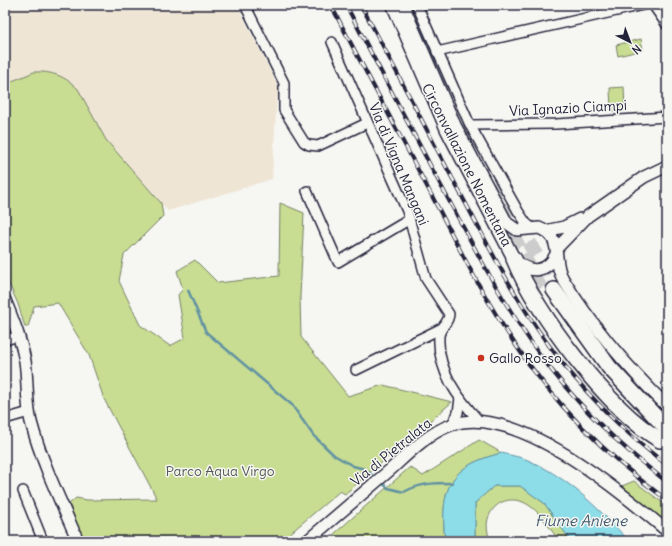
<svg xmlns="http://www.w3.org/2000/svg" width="672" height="546" viewBox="0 0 672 546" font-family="Delius,sans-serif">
<rect width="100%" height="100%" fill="#f6f6f2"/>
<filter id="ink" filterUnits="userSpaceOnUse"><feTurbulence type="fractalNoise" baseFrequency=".025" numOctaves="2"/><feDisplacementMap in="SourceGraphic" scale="8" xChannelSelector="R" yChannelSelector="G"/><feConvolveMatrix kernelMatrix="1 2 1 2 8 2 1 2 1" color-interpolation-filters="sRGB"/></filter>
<g filter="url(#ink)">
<path fill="#efe5d5" d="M 5,5 L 237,5 L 280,90 L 277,98 L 272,179 L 168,211 L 106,140 L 78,89 L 72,83 L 57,74 L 42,72 L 34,72 L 5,84 Z"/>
<g fill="#c8dd92" stroke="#758066">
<path d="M 641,39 L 643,50 L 618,56 L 616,45 Z"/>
<path d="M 34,72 C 52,71 65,76 78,89 L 106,140 L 161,203 L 163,216 L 124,255 L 119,281 L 140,325 L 170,346 L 185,338 L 178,295 L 183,289 L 177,271 L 195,260 L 218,283 L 279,276 L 280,203 L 304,213 L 300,297 L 301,337 L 348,396 L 383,385 L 452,402 L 345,494 L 340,491 L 281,541 L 84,541 L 69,504 L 76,498 L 87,500 L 157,499 L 104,399 L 89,355 L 58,303 L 34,306 L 28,327 L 25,327 L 18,304 L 5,275 L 5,84 Z"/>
<path d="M 624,87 L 625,110 L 611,111 L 610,88 Z"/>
<path d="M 479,440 L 502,453 C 448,466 440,489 445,541 L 341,541 L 334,534 L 410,467 L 423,476 Z"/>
<path d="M 634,481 L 667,506 L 667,523 L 622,486 Z"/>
<path d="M 494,486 L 520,486 L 544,503 L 571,541 L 559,541 C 549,527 537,506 520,501 C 502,496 488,509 487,525 C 487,530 489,536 489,541 L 475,541 L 475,503 Z"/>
</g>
<path fill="#8ddde9" stroke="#6292a3" d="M 502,453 C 512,456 523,457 532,462 C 570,479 601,511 629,541 L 571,541 L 544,503 L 520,486 L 494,486 L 475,503 L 475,541 L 445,541 C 440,489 448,466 502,453 Z"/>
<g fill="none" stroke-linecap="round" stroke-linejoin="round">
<g stroke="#6292a3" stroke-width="2.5">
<path d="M 188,290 L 206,332 L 292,405 L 313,435 L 334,455 L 353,466 L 365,469 L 375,478"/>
<path d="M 381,482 L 388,488 L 404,492 C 420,483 434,483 452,483"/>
</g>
<g stroke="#cccccd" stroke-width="15" stroke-dasharray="15 8" stroke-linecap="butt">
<path d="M 421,37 L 462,115"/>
<path d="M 497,181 L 554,290"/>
<path d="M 501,214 L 544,295"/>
</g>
<defs>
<g id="minor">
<path d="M 245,5 L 284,83 L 284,110 L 304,142 L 309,145 L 318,146 L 367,123"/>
<path d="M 417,5 L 470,125 L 518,211 L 526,223 L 532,228"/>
<path d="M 653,5 L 667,25"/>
<path d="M 332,42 L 407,211 L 426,279 L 449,314 C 449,323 440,327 439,336 C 437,371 458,398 480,422"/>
<path d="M 437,52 L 643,5"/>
<path d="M 470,125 L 556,124 L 667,117"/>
<path d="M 307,191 L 338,262 L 410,219"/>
<path d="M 5,340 L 19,336"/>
<path d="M 356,370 L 442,328"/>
<path d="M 5,419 L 29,412"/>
<path d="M 452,424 L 458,413 L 460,398"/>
<path d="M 23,491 L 43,541"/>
</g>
<g id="tertiary">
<path d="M 403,5 L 455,125 L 507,223 L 517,230 L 539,228 C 565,238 551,260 563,279 C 591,325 628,368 667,406"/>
<path d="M 545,231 L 564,227 L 580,219"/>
<path d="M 557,248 L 588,216 L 644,177 L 667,166"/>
<path d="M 516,261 C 531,274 547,273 556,254"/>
<path d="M 5,300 C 13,320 21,339 25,361 C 28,381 26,402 31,422 C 42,463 61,502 78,541"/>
<path d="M 307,541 C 335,517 363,493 390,470 C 408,454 428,433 451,425 C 515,402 621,492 667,531"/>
</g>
<path id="secondary" d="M 393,5 L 447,130 L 514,259"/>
<g id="trunk">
<path d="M 514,259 C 536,314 609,410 660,440"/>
<path d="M 554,290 L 609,367 L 667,429"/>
</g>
</defs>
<use href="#minor" stroke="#22223b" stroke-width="12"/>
<use href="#tertiary" stroke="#22223b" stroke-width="14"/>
<use href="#secondary" stroke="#22223b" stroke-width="15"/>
<use href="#trunk" stroke="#22223b" stroke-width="18"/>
<use href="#minor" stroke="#f6f6f2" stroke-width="9"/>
<use href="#tertiary" stroke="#f6f6f2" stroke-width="11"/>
<use href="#secondary" stroke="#f6f6f2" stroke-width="12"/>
<use href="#trunk" stroke="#f6f6f2" stroke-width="15"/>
<defs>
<g id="rail">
<path d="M 331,5 C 364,69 398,132 432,196 C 458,246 483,297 515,344 C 555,405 608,457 667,500"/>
<path d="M 346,5 C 377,64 408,123 439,182 C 470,239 499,298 538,352 C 574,402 618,445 667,482"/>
<path d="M 361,5 C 394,66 425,127 457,187 C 485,239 511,292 545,340 C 579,387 621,430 667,465"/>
</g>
</defs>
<use href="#rail" stroke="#22223b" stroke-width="4"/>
<use href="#rail" stroke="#f6f6f2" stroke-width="2.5" stroke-dasharray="8" stroke-linecap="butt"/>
</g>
</g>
<circle fill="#c8321e" stroke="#f6f6f2" stroke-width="1.5" cx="481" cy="358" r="4"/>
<g text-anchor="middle" stroke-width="3" stroke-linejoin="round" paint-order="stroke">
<g font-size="14" fill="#22223b" stroke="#f6f6f2">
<text transform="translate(568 108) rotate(-3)" y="5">Via Ignazio Ciampi</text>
<text transform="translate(399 164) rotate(67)" y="5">Via di Vigna Mangani</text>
<text transform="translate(467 165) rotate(63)" y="5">Circonvallazione Nomentana</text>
<text transform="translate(391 452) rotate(-39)" y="5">Via di Pietralata</text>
</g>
<g font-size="14" fill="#22223b" stroke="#f6f6f2" text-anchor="start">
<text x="489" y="363">Gallo Rosso</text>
</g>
<g font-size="14" fill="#545a55" stroke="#f6f6f2">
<text x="220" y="476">Parco Aqua Virgo</text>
</g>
<g font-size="15" font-style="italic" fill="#425a6f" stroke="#f6f6f2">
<text x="581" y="526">Fiume Aniene</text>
</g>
</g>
<rect width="672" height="546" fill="none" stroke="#f6f6f2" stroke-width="20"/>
<rect x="10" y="10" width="652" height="526" fill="none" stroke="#22223b" stroke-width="1.5" filter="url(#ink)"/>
<g transform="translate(630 42) rotate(138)" stroke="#f6f6f2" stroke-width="3" paint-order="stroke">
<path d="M0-3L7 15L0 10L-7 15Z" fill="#22223b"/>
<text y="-6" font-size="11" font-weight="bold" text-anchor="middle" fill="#22223b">N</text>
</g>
</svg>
